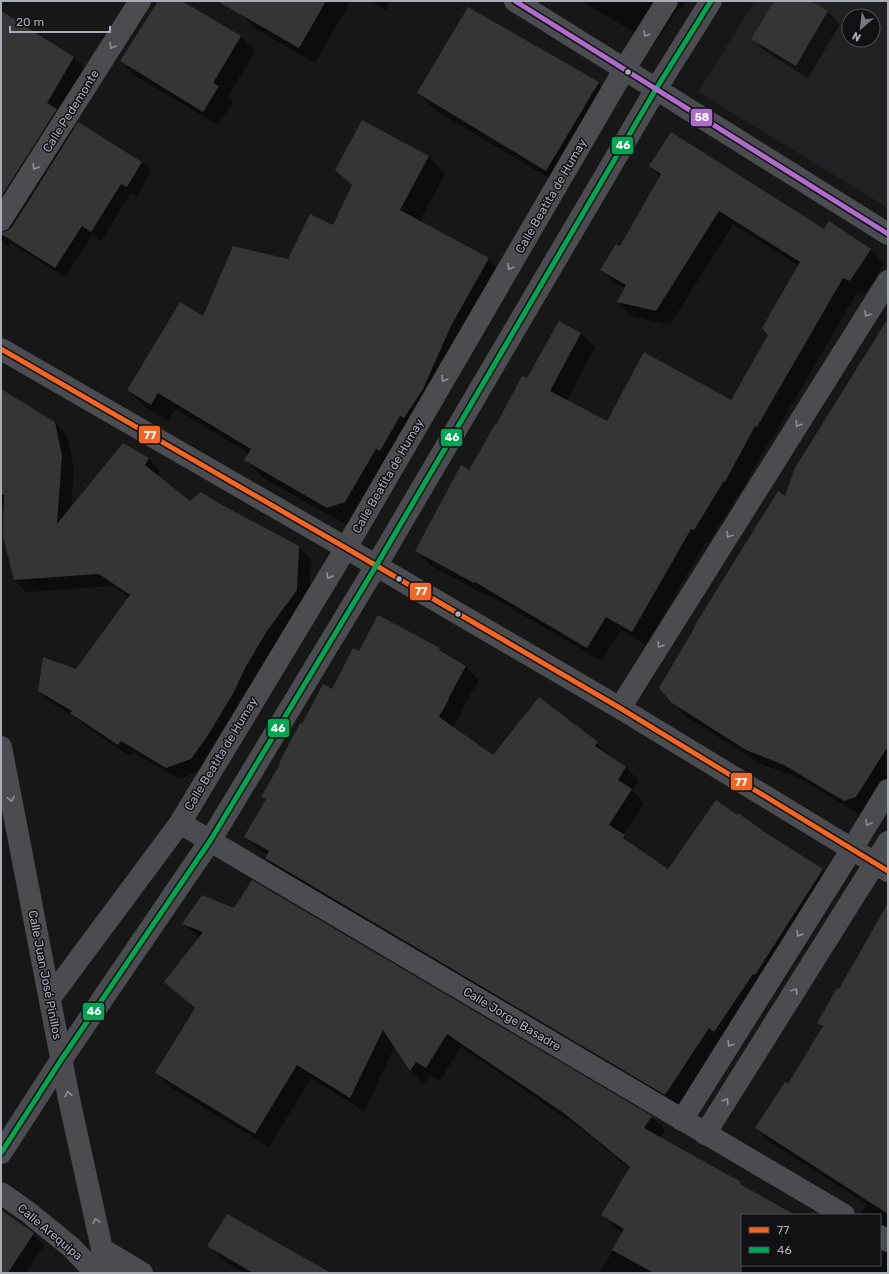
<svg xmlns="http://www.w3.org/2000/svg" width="889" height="1274" viewBox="0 0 889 1274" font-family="Rubik,sans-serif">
<rect width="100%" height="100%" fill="#171717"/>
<path fill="#212123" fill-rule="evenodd" d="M 755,1 L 888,1 L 888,208 L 698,92 ZM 849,16 L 873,16 L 873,40 L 849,40 Z"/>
<g fill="#0007">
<path d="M 159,1 L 180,1 L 240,36 L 255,51 L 228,97 L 233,102 L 218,125 L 136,76 L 121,61 Z"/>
<path d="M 247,1 L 351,1 L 315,63 L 256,29 L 240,13 Z"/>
<path d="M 370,1 L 391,1 L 386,10 Z"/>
<path d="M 581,1 L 686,1 L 683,7 L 679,8 L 675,13 L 655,44 Z"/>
<path d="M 776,1 L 809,1 L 828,12 L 840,24 L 808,78 L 765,51 L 753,39 Z"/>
<path d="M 1,12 L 74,58 L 94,79 L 68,122 L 75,129 L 142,162 L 151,172 L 137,196 L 131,193 L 101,241 L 92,235 L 65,277 L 9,242 L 10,247 L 1,241 Z"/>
<path d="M 598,83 L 615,100 L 564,187 L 435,110 L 418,93 Z"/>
<path d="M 362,121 L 429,157 L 445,174 L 419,222 L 488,259 L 505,276 L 362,518 L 345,524 L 262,477 L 246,460 L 250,454 L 175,409 L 168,421 L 145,407 L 128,390 L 203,317 L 289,260 L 334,226 L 353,186 L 337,170 Z"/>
<path d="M 650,166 L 824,230 L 829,223 L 870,250 L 884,264 L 865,294 L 858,291 L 771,440 L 770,440 L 739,495 L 738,495 L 708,543 L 706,542 L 646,645 L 621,630 L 601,661 L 489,595 L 489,597 L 430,565 L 416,551 L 527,380 L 559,322 L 581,333 L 595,347 L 566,401 L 607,422 L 731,401 L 770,335 L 799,266 L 733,224 L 670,325 L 632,316 L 618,302 L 625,289 L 616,284 L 602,270 L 620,247 L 660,176 Z"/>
<path d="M 888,319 L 888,783 L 870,811 L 859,814 L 799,778 L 761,764 L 687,717 L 673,702 L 865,357 L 863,356 Z"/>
<path d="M 1,391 L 55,422 L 67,435 L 74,468 L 71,508 L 123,444 L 149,459 L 160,471 L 157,476 L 190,502 L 219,505 L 299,547 L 311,559 L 309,602 L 203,770 L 179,779 L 133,752 L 130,756 L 84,725 L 77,718 L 51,703 L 39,691 L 76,670 L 130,598 L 112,586 L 26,592 L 14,580 L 4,507 L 1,504 Z"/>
<path d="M 439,649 L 447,656 L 466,667 L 479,680 L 460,713 L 461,713 L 453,728 L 493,756 L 597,743 L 611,756 L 610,757 L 626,767 L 639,781 L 632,791 L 644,803 L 623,836 L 636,848 L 668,870 L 737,816 L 822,869 L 836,883 L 679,1108 L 279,872 L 266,858 L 268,855 L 259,850 L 245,837 L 266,800 L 263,797 L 302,725 L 332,691 L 360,653 Z"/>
<path d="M 888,914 L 888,1239 L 881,1249 L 882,1253 L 888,1254 L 888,1273 L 600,1273 L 623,1233 L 616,1229 L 602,1215 L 630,1169 L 580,1128 L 461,1047 L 440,1081 L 430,1075 L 424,1084 L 411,1070 L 395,1046 L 364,1111 L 311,1078 L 269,1147 L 170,1087 L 157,1073 L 195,1009 L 165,982 L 199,938 L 184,923 L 651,1117 L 665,1130 L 660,1138 L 740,1183 L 745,1188 L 793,1215 L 742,1215 L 742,1265 L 880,1265 L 880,1215 L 860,1215 L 867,1204 L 770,1142 L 756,1128 L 788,1085 L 823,1028 L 819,1023 Z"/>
<path d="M 1,1223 L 33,1234 L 44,1245 L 26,1273 L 1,1273 Z"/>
<path d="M 208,1245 L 329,1273 L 244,1273 L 224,1261 Z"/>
</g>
<g fill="#353536">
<path d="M 158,1 L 182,1 L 241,36 L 213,83 L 219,86 L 203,112 L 120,61 Z"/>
<path d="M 217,1 L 326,1 L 299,48 Z"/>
<path d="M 774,1 L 811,1 L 828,11 L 796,66 L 751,39 Z"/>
<path d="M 468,7 L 599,82 L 546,171 L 417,93 Z"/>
<path d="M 1,11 L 74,57 L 47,103 L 57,109 L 1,197 Z"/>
<path d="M 362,120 L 429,156 L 400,210 L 489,258 L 451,326 L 423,389 L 404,418 L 400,416 L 380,451 L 376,449 L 345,502 L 327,508 L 244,460 L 251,449 L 158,393 L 151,405 L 127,390 L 180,302 L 203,316 L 233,246 L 288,259 L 310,214 L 333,225 L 352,185 L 335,170 Z"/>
<path d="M 78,122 L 142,162 L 127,187 L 121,184 L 91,232 L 82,226 L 55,268 L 1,234 L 1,232 L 7,231 L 12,227 Z"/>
<path d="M 671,132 L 824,229 L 829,221 L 871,249 L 850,281 L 843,278 L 757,427 L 755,426 L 725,482 L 724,481 L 694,530 L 691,529 L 632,632 L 606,617 L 587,648 L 475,582 L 474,583 L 415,551 L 461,465 L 469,470 L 495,424 L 496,425 L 522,376 L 527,378 L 559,321 L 581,333 L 550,391 L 607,421 L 644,352 L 731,400 L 768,335 L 762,328 L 800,262 L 719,211 L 656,311 L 617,302 L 626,285 L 600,270 L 616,244 L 620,246 L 661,174 L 649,166 Z"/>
<path d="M 888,318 L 888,746 L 856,797 L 844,801 L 784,765 L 746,750 L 672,703 L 659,688 L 696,625 L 695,625 L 778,491 L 785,496 L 795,468 Z"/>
<path d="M 1,389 L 55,422 L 62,456 L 57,524 L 123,443 L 149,458 L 145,465 L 190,501 L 201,492 L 220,504 L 299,546 L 297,590 L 267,631 L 245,668 L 234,692 L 208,735 L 191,759 L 166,768 L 121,741 L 118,745 L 70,713 L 72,711 L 38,691 L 43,657 L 76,669 L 130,595 L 99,574 L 14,580 L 3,536 L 4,495 L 1,495 Z"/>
<path d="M 378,615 L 440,648 L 439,650 L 466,666 L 448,699 L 449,699 L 439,717 L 493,755 L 539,697 L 598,742 L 595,746 L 626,767 L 618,780 L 632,789 L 609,825 L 625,835 L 623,838 L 668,869 L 716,800 L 737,815 L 738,813 L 766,833 L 823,869 L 755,975 L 753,974 L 714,1032 L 709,1028 L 665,1095 L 265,858 L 269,851 L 244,837 L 266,799 L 261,797 L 280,764 L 279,763 L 300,723 L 302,724 L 323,684 L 332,689 L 353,648 L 359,651 Z"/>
<path d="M 252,880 L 652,1116 L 644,1128 L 741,1182 L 740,1184 L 795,1215 L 742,1215 L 742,1273 L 654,1273 L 612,1250 L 624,1229 L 601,1215 L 630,1167 L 565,1114 L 447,1034 L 426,1068 L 416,1062 L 410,1071 L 383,1030 L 350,1098 L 297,1065 L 255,1134 L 155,1073 L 195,1008 L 164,982 L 203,932 L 182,924 L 202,895 L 234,908 Z"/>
<path d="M 888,903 L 888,1214 L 755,1128 L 785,1082 L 788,1084 L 823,1026 L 817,1023 L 837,988 L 839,989 Z"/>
<path d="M 1,1210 L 34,1233 L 8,1273 L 1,1273 Z"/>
<path d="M 227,1214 L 331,1273 L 253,1273 L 207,1246 Z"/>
</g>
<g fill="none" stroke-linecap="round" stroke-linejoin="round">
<g stroke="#4b4c50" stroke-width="22">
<path d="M 515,1 L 888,234"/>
<path d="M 1,220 L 140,1"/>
<path d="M 1,349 L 346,548 L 620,708 L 888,871"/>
<path d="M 620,708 L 888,281"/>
<path d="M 180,823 L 844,1215"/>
<path d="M 50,998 L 180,823 L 346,548 L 624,70 L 667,1"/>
<path d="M 682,1120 L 852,849 L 888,790"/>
<path d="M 705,1134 L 888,842"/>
<path d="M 1,1153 L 61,1060 L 210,841 L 376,566 L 656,89 L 711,1"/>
<path d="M 1,1193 L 28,1212 L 71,1247 L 96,1273"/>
<path d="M 880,1236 L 888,1241"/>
<path d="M 102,1249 L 142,1273"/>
</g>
<path stroke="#4b4c50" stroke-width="22" d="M 1,747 L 69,1099 L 102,1249 L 107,1273"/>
<defs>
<path id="bus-1" d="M 1,349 L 346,548 L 620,708 L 888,871"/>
<path id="bus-2" d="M 1,1153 L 61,1060 L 210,841 L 376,566 L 656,89 L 711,1"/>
<path id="bus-3" d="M 515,1 L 888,234"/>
</defs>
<use href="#bus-1" stroke="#111113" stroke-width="8"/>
<use href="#bus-2" stroke="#111113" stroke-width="8"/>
<use href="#bus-3" stroke="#111113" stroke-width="8"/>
<use href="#bus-1" stroke="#f26522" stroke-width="5"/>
<use href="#bus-2" stroke="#00a651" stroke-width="5"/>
<use href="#bus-3" stroke="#b06ccc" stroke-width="5"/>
</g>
<defs><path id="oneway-chevron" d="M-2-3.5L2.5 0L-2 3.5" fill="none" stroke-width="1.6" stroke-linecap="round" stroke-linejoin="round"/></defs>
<g stroke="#8c9099">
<use href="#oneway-chevron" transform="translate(646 34) rotate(122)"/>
<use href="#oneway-chevron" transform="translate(112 46) rotate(122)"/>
<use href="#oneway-chevron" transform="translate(35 167) rotate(122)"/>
<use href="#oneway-chevron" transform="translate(510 267) rotate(120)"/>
<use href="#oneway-chevron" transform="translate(867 314) rotate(122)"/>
<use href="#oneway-chevron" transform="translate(444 379) rotate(120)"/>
<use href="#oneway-chevron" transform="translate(798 424) rotate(122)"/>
<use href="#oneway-chevron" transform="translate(729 535) rotate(122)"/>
<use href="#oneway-chevron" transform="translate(329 576) rotate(121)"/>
<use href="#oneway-chevron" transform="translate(660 645) rotate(122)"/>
<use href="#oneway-chevron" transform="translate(11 799) rotate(79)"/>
<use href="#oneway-chevron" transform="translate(868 823) rotate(121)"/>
<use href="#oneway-chevron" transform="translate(799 934) rotate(122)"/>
<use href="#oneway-chevron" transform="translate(795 991) rotate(-58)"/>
<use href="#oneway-chevron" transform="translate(730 1044) rotate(122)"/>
<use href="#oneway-chevron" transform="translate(68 1094) rotate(-102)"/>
<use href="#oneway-chevron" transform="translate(726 1101) rotate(-58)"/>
<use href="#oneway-chevron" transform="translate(96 1221) rotate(-102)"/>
</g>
<g fill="#a8adb8" stroke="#111113" stroke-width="1.5">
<circle cx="628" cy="72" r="3.5"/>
<circle cx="399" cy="579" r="3.5"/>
<circle cx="458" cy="614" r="3.5"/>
</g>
<g text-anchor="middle" stroke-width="3" stroke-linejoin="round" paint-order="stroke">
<g font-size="12" fill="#a8adb8" stroke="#111113">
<text transform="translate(71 111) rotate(-58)" y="4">Calle Pedemonte</text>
<text transform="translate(551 196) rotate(-60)" y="4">Calle Beatita de Humay</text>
<text transform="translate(388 476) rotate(-60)" y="4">Calle Beatita de Humay</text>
<text transform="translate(221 754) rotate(-59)" y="4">Calle Beatita de Humay</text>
<text transform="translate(45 975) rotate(79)" y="4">Calle Juan José Pinillos</text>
<text transform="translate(512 1019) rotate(31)" y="4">Calle Jorge Basadre</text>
<text transform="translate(50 1232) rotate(40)" y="4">Calle Arequipa</text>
</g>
</g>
<g stroke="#111113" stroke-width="1.5">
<rect x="690" y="108" width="23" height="19" rx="4" fill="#b06ccc"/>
<rect x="611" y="136" width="23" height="19" rx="4" fill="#00a651"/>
<rect x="138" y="425" width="23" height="19" rx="4" fill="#f26522"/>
<rect x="440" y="428" width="23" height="19" rx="4" fill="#00a651"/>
<rect x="409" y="582" width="23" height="19" rx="4" fill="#f26522"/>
<rect x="267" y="718" width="23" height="20" rx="4" fill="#00a651"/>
<rect x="730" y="772" width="23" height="19" rx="4" fill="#f26522"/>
<rect x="82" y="1002" width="23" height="19" rx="4" fill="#00a651"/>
</g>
<g font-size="11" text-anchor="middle" font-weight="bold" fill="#fff">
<text x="702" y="121">58</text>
<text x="623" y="149">46</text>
<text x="150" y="439">77</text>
<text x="452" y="441">46</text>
<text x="421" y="595">77</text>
<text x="278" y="732">46</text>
<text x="741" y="786">77</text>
<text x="94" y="1015">46</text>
</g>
<rect width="889" height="1274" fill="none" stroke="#a8adb8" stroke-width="4"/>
<rect x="741" y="1214" width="140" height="52" fill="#111113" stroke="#4d4f55"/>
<rect x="749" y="1227" width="20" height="6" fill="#f26522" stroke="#4d4f55"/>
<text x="777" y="1234" font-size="12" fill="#a8adb8">77</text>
<rect x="749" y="1247" width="20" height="6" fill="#00a651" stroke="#4d4f55"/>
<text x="777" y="1254" font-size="12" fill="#a8adb8">46</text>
<g transform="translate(861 28) rotate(208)"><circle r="19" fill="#111113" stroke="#4d4f55"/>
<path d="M0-3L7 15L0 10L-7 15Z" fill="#757880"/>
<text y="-6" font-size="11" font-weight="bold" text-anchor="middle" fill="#a8adb8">N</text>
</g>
<path d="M10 26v6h100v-6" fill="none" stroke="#a8adb8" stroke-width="2"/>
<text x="16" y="26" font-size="12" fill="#a8adb8" stroke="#111113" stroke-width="3" paint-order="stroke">20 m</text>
</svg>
